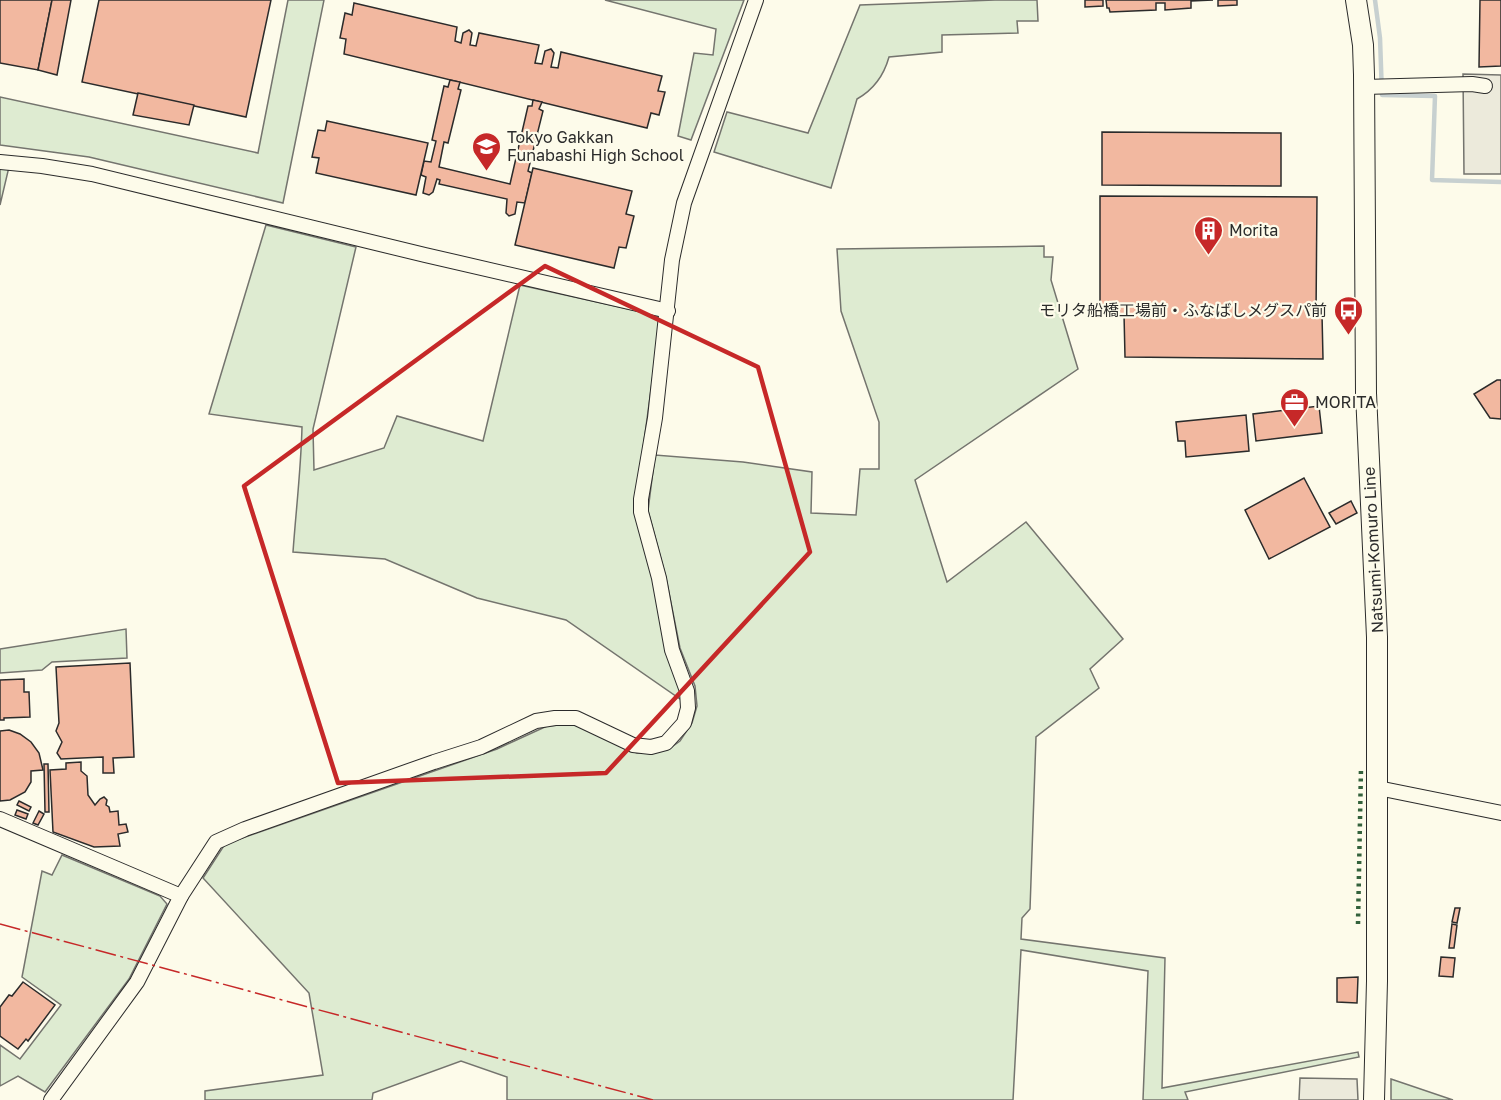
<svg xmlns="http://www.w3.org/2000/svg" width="1501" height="1100" viewBox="0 0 1501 1100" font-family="'Golos Text','Noto Sans JP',sans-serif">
<rect width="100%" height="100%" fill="#fdfbea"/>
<g fill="#deebd1" stroke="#74746e" stroke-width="1.5">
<path d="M 288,0 L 324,0 L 283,203 L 89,157 L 0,145 L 0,97 L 258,153 Z"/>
<path d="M 605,0 L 744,0 L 691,140 L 678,136 L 694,53 L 713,55 L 716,29 Z"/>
<path d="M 995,0 L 1037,0 L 1038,21 L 1017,21 L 1018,33 L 942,35 L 942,52 L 889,57 C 884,75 873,90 857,99 L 831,188 L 714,152 L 727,112 L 808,133 L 860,5 Z"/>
<path d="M 0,166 L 9,167 L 0,205 Z"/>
<path d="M 266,225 L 356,247 L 313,429 L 314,470 L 384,448 L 397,416 L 483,441 L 520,285 L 656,315 L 660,323 L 635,508 L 683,701 L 566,620 L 477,598 L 385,559 L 293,552 C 296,510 301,469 302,427 L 209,414 Z"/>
<path d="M 1044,246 L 1044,257 L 1053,257 L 1051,280 L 1078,369 L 915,480 L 947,582 L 1026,522 L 1123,639 L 1090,669 L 1099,688 L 1036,737 L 1030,909 L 1022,918 L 1021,939 L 1165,958 L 1162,1088 L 1358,1052 L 1359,1057 L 1185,1092 L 1188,1100 L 1143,1100 L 1148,971 L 1021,950 L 1013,1100 L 507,1100 L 507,1077 L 461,1061 L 373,1093 L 372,1100 L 205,1100 L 205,1091 L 323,1075 L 309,993 L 203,878 L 225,844 L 497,749 L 547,726 L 571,724 L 582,727 L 620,746 L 637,753 L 656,752 L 670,748 L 680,741 L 692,723 L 697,706 L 695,686 L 680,648 L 666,578 L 648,511 L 655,455 L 743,462 L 812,472 L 811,513 L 856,515 L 860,469 L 879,469 L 879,422 L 841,311 L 837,249 Z"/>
<path d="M 126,629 L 127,658 L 52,662 L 42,670 L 0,673 L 0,649 Z"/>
<path d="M 62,855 L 160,896 L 167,904 L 129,979 L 45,1092 L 18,1076 L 0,1086 L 0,1045 L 20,1059 L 61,1005 L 22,977 L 42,871 L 52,875 Z"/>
<path d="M 1391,1079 L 1453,1100 L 1391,1100 Z"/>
</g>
<g fill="#eceadb" stroke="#74746e" stroke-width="1.5">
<path d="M 1463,74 L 1501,75 L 1501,174 L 1464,174 Z"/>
<path d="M 1300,1078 L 1357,1079 L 1358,1100 L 1299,1100 Z"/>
</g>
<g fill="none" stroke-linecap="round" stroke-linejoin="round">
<path stroke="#c7d0d0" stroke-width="4.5" d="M 1375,0 L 1380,38 L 1382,95 L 1435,96 L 1432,180 L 1501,182"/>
</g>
<g fill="#f2b8a0" stroke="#2b2b2b" stroke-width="1.5">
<path d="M 0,0 L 52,0 L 38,70 L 0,63 Z"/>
<path d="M 52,0 L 71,0 L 57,75 L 38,70 Z"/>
<path d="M 99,0 L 271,0 L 246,117 L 82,82 Z"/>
<path d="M 1085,0 L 1103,0 L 1103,6 L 1085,7 Z"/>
<path d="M 1106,0 L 1213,0 L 1191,1 L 1191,8 L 1165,10 L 1165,3 L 1156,3 L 1156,10 L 1110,12 L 1109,8 L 1107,8 Z"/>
<path d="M 1218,0 L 1237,0 L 1237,5 L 1218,6 Z"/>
<path d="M 1480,0 L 1501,0 L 1501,66 L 1479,67 Z"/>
<path d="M 354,3 L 457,27 L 455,41 L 461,43 L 463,33 L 469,30 L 472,33 L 470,45 L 476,46 L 479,33 L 539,45 L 535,63 L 542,64 L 545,51 L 551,49 L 554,53 L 551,67 L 558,68 L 561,52 L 662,76 L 658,91 L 665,92 L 659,115 L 651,113 L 647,128 L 344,54 L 346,39 L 340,38 L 345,13 L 352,15 Z"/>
<path d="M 450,80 L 460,82 L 458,89 L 461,90 L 448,143 L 444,142 L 439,167 L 510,184 L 528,106 L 532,106 L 533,100 L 542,102 L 539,109 L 543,111 L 528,171 L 532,173 L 525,203 L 517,202 L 515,214 L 509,216 L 506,213 L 507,199 L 439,184 L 440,180 L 437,179 L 433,192 L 429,195 L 423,193 L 426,177 L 421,175 L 424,161 L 431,162 L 436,141 L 432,140 L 444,86 L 448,87 Z"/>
<path d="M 138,93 L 194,105 L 189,125 L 133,115 Z"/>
<path d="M 327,121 L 428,143 L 416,195 L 316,173 L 319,158 L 312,157 L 318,130 L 325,131 Z"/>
<path d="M 1102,132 L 1281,133 L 1281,186 L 1102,185 Z"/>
<path d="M 533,168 L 632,191 L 626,214 L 634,216 L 626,248 L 619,247 L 614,268 L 515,245 Z"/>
<path d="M 1100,196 L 1317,197 L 1316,315 L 1322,314 L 1323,359 L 1125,357 L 1124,314 L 1100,313 Z"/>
<path d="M 1497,380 L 1501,380 L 1501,419 L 1490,418 L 1474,394 Z"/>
<path d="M 1319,406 L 1322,433 L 1256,441 L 1253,414 Z"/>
<path d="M 1246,415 L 1249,451 L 1186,457 L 1185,441 L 1178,441 L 1176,422 Z"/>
<path d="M 1304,478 L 1330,527 L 1269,559 L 1245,510 Z"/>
<path d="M 1351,501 L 1357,513 L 1336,524 L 1329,513 Z"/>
<path d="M 130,663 L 134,757 L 113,758 L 114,773 L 103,773 L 103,757 L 61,759 L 57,753 L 62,742 L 56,731 L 59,723 L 56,667 Z"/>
<path d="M 24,679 L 24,692 L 29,692 L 30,717 L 4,718 L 4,720 L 0,720 L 0,680 Z"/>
<path d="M 9,730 L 20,734 L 31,742 L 39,753 L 43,770 L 31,771 L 31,782 L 25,792 L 10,800 L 0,801 L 0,731 Z"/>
<path d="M 81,762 L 81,771 L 87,776 L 88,795 L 95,805 L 100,799 L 104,797 L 107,800 L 106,805 L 109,807 L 110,812 L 118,811 L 119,825 L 126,824 L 128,832 L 118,834 L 120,846 L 94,847 L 53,832 L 50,770 L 66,769 L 66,763 Z"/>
<path d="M 44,764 L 48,764 L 49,812 L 45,812 Z"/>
<path d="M 19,801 L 31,807 L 29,811 L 17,805 Z"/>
<path d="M 17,810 L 28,814 L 26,819 L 15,815 Z"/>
<path d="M 39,811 L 44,814 L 38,825 L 33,823 Z"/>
<path d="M 1455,908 L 1460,908 L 1457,923 L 1452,922 Z"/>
<path d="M 1452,924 L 1457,925 L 1454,948 L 1449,948 Z"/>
<path d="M 1441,957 L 1455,958 L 1453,977 L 1439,976 Z"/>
<path d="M 1358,977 L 1357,1003 L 1337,1002 L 1337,978 Z"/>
<path d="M 23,982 L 55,1005 L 28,1041 L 26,1039 L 18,1049 L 0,1036 L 0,1007 L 9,995 L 12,996 Z"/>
</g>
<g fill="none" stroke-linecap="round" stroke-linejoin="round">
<defs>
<g id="street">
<path d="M 1364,87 L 1472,84 L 1485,86"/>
<path d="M 0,162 L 42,166 L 92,174 L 425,255 L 668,311"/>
<path d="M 1378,788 L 1501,813"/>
<path d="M 0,819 L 181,896"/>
<path d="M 51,1100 L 137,982 L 181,896 L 216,842 L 245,829 L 434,762 L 481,747 L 536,721 L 555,718 L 576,718 L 633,745 L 651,747 L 666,743 L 684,723 L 688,708 L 687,691 L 672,650 L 659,578 L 641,512 L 641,499 L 655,418 L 672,260 L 684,203 L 756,0"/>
</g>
<path id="secondary" d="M 1356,0 L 1363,45 L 1364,75 L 1366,393 L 1377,637 L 1377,981 L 1374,1100"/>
</defs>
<use href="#street" stroke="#2b2b2b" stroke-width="16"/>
<use href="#secondary" stroke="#2b2b2b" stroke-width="22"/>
<use href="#street" stroke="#fdfbea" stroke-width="14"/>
<use href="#secondary" stroke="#fdfbea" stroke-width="20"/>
<path stroke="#34623c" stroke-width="4.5" stroke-dasharray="3 4.5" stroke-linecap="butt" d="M 1358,924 L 1361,768"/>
<path stroke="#c62828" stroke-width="1.5" stroke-dasharray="21 4.5 3 4.5" stroke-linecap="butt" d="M 0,924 L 653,1100"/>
</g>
<path fill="none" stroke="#c62828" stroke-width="4.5" stroke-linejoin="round" d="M 545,266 L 758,367 L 810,552 L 606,773 L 338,783 L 244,486 Z"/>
<defs>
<symbol id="school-pin" viewBox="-11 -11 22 30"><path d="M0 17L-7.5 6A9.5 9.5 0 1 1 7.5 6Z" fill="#c62828" stroke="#fdfbea"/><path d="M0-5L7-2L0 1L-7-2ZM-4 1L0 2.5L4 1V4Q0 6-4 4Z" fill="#fff"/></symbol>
<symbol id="building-pin" viewBox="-11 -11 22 30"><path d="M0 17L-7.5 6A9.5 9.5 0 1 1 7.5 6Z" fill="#c62828" stroke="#fdfbea"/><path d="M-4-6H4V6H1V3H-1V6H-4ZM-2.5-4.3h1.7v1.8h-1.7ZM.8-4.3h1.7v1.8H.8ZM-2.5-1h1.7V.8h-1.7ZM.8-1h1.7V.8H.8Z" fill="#fff"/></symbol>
<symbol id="bus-pin" viewBox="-11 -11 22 30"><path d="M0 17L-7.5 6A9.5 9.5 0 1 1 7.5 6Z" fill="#c62828" stroke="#fdfbea"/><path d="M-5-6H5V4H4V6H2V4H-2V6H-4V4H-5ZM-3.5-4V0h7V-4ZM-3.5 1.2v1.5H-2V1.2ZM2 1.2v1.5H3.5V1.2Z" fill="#fff"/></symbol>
<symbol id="office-pin" viewBox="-11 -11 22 30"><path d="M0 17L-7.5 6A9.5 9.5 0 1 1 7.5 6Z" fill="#c62828" stroke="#fdfbea"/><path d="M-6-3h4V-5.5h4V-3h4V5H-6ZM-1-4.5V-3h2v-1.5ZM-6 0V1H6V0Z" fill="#fff"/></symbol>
</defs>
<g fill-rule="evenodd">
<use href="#school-pin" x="470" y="130" width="33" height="45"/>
<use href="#building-pin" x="1192" y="214" width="33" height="45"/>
<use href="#bus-pin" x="1332" y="294" width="33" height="45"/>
<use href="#office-pin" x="1278" y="386" width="33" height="45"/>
</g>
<g text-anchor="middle" stroke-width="4.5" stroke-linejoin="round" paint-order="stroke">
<g font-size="16" fill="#2b2b2b" stroke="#fdfbea" text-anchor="start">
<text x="507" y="143">Tokyo Gakkan<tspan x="507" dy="18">Funabashi High School</tspan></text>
<text x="1229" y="236">Morita</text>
<text x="1327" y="316" text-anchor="end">モリタ船橋工場前・ふなばしメグスパ前</text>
<text x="1315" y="408">MORITA</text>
</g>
<g font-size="16" fill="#2b2b2b" stroke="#fdfbea">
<text transform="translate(1373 550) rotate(-93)" y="6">Natsumi-Komuro Line</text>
</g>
</g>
</svg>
